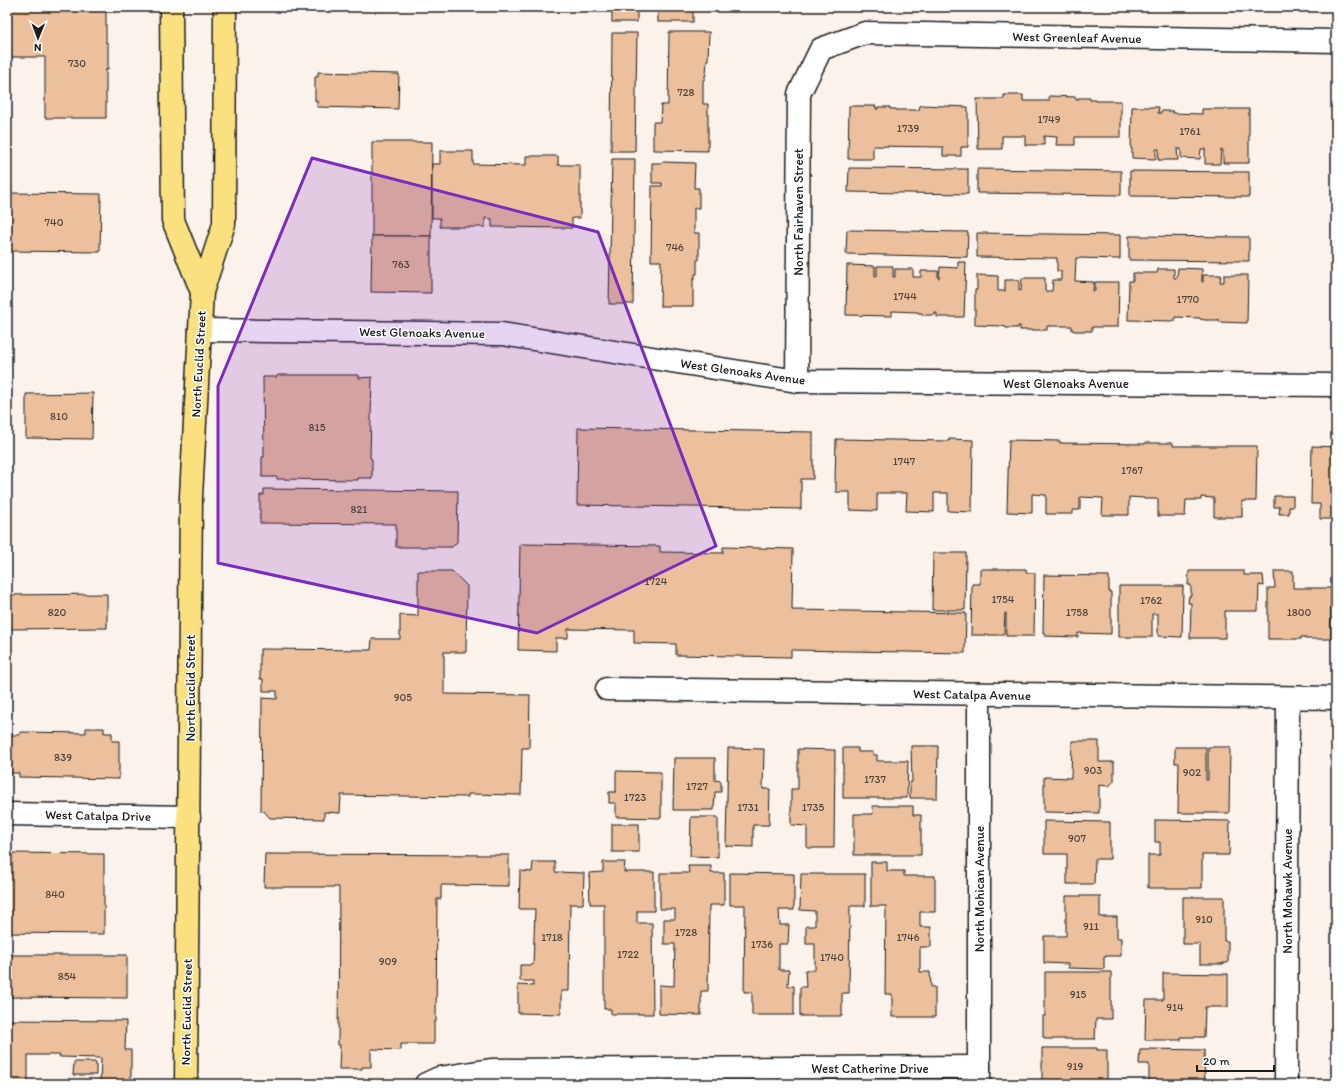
<svg xmlns="http://www.w3.org/2000/svg" width="1343" height="1091" viewBox="0 0 1343 1091" font-family="Itim,sans-serif">
<rect width="100%" height="100%" fill="#fbf2eb"/>
<filter id="ink" filterUnits="userSpaceOnUse"><feTurbulence type="fractalNoise" baseFrequency=".025" numOctaves="2"/><feDisplacementMap in="SourceGraphic" scale="8" xChannelSelector="R" yChannelSelector="G"/><feConvolveMatrix kernelMatrix="1 2 1 2 8 2 1 2 1" color-interpolation-filters="sRGB"/></filter>
<g filter="url(#ink)">
<g fill="#ecc09c" stroke="#1c1c1c">
<path d="M 7,7 L 106,7 L 106,43 L 108,43 L 108,69 L 106,69 L 106,118 L 45,118 L 45,57 L 7,57 Z"/>
<rect x="612" y="7" width="25" height="15"/>
<rect x="658" y="7" width="35" height="15"/>
<path d="M 669,32 L 709,32 L 708,60 L 707,60 L 706,75 L 705,75 L 705,79 L 703,80 L 703,104 L 708,104 L 708,151 L 653,150 L 653,122 L 660,122 L 661,105 L 668,105 Z"/>
<path d="M 612,33 L 637,33 L 635,151 L 611,151 Z"/>
<path d="M 318,72 L 399,74 L 398,109 L 317,107 L 317,101 L 315,101 L 315,77 L 318,77 Z"/>
<path d="M 1004,95 L 1023,95 L 1023,101 L 1049,101 L 1049,96 L 1076,97 L 1076,100 L 1078,100 L 1078,98 L 1090,98 L 1090,100 L 1095,100 L 1095,101 L 1121,101 L 1121,137 L 1075,137 L 1075,145 L 1056,145 L 1057,137 L 1044,136 L 1044,145 L 1025,145 L 1025,136 L 1002,136 L 1002,149 L 978,149 L 977,99 L 1004,99 Z"/>
<path d="M 921,105 L 968,107 L 968,147 L 961,147 L 961,156 L 943,156 L 943,147 L 873,146 L 873,159 L 848,159 L 849,106 L 876,106 L 876,109 L 878,109 L 878,107 L 890,107 L 890,109 L 896,109 L 896,110 L 919,110 L 920,106 L 921,106 Z"/>
<path d="M 1132,107 L 1159,107 L 1158,113 L 1161,113 L 1161,111 L 1173,111 L 1173,113 L 1202,114 L 1202,109 L 1249,109 L 1249,163 L 1223,163 L 1223,150 L 1221,150 L 1220,164 L 1205,164 L 1205,149 L 1201,149 L 1200,159 L 1181,158 L 1181,149 L 1177,149 L 1178,160 L 1158,160 L 1159,149 L 1156,149 L 1156,159 L 1132,158 L 1132,149 L 1131,149 Z"/>
<path d="M 372,142 L 432,142 L 431,236 L 372,236 Z"/>
<path d="M 440,151 L 473,151 L 473,164 L 526,165 L 526,156 L 558,156 L 558,165 L 580,165 L 580,218 L 572,218 L 572,228 L 492,227 L 492,219 L 485,218 L 485,227 L 440,227 L 440,218 L 432,218 L 432,164 L 440,164 Z"/>
<path d="M 612,159 L 635,159 L 633,304 L 609,304 Z"/>
<path d="M 662,162 L 695,163 L 694,188 L 699,188 L 699,208 L 694,208 L 694,233 L 699,233 L 699,260 L 697,260 L 697,274 L 695,274 L 695,279 L 693,279 L 693,306 L 660,306 L 661,261 L 651,261 L 652,186 L 662,186 L 662,183 L 652,183 L 652,163 L 662,163 Z"/>
<path d="M 849,168 L 968,169 L 968,194 L 848,192 Z"/>
<path d="M 977,169 L 1121,171 L 1121,195 L 977,193 Z"/>
<path d="M 1130,171 L 1249,172 L 1249,197 L 1130,196 Z"/>
<path d="M 7,193 L 101,194 L 100,252 L 7,251 Z"/>
<path d="M 847,230 L 968,232 L 967,257 L 846,254 Z"/>
<path d="M 977,233 L 1120,235 L 1120,259 L 1076,258 L 1075,281 L 1094,282 L 1093,291 L 1095,291 L 1095,282 L 1119,282 L 1118,327 L 1092,327 L 1092,331 L 1075,331 L 1072,330 L 1072,326 L 1047,326 L 1047,330 L 1020,330 L 1020,326 L 1018,326 L 1018,328 L 1006,328 L 1006,327 L 1001,326 L 975,325 L 975,290 L 977,290 L 977,275 L 998,276 L 998,291 L 1005,291 L 1005,280 L 1019,280 L 1019,290 L 1021,291 L 1022,278 L 1045,278 L 1045,291 L 1052,291 L 1053,280 L 1061,280 L 1061,271 L 1057,271 L 1057,258 L 977,257 Z"/>
<path d="M 372,236 L 431,236 L 431,293 L 371,292 Z"/>
<path d="M 1129,236 L 1249,237 L 1249,261 L 1129,260 Z"/>
<path d="M 958,262 L 966,262 L 964,317 L 937,317 L 937,313 L 935,313 L 935,315 L 922,315 L 922,313 L 918,313 L 918,312 L 892,311 L 892,316 L 890,316 L 846,315 L 847,265 L 875,266 L 875,276 L 877,276 L 877,266 L 893,266 L 893,277 L 895,277 L 895,269 L 913,269 L 913,277 L 921,277 L 921,271 L 938,271 L 938,278 L 939,278 L 940,267 L 958,268 Z"/>
<path d="M 1178,268 L 1202,269 L 1202,282 L 1203,282 L 1203,275 L 1221,275 L 1220,282 L 1224,282 L 1224,275 L 1248,275 L 1247,323 L 1219,322 L 1219,319 L 1218,320 L 1205,320 L 1200,319 L 1200,318 L 1175,317 L 1175,321 L 1173,321 L 1128,320 L 1129,281 L 1133,281 L 1133,273 L 1157,273 L 1158,269 L 1174,269 L 1174,278 L 1177,278 Z"/>
<path d="M 1335,273 L 1336,273 L 1336,323 L 1333,323 L 1333,284 L 1335,284 Z"/>
<path d="M 278,375 L 359,375 L 359,378 L 372,377 L 370,458 L 372,459 L 372,478 L 358,478 L 358,480 L 277,479 L 277,477 L 262,477 L 262,457 L 264,457 L 263,377 L 277,377 Z"/>
<path d="M 93,393 L 92,439 L 26,438 L 26,394 Z"/>
<path d="M 578,428 L 813,432 L 813,479 L 801,479 L 801,509 L 577,505 Z"/>
<path d="M 836,439 L 949,441 L 949,439 L 973,440 L 972,512 L 948,511 L 948,493 L 934,493 L 934,512 L 906,511 L 907,493 L 877,493 L 877,511 L 850,510 L 850,492 L 836,492 L 836,482 L 835,482 Z"/>
<path d="M 1009,440 L 1060,441 L 1060,443 L 1145,444 L 1145,443 L 1173,443 L 1173,446 L 1257,446 L 1256,501 L 1242,501 L 1242,517 L 1214,517 L 1214,498 L 1201,497 L 1201,500 L 1186,500 L 1185,516 L 1158,516 L 1158,499 L 1144,499 L 1144,498 L 1129,497 L 1129,515 L 1102,515 L 1103,498 L 1080,497 L 1080,510 L 1073,510 L 1073,514 L 1046,514 L 1046,495 L 1032,494 L 1032,513 L 1007,512 Z"/>
<path d="M 1312,446 L 1336,447 L 1336,519 L 1320,519 L 1320,504 L 1311,504 Z"/>
<path d="M 264,489 L 458,491 L 457,542 L 452,547 L 396,547 L 396,524 L 260,523 L 260,495 L 264,495 Z"/>
<path d="M 1274,496 L 1293,496 L 1293,507 L 1289,507 L 1289,514 L 1279,514 L 1280,507 L 1274,507 Z"/>
<path d="M 520,544 L 660,546 L 660,552 L 723,553 L 723,547 L 793,549 L 792,610 L 966,613 L 965,653 L 791,650 L 791,657 L 676,655 L 676,644 L 634,643 L 634,630 L 568,629 L 568,638 L 556,638 L 556,651 L 518,650 Z"/>
<path d="M 933,553 L 966,553 L 965,610 L 932,610 Z"/>
<path d="M 980,569 L 1026,569 L 1026,573 L 1035,573 L 1034,636 L 1006,636 L 1006,613 L 1005,613 L 1004,635 L 971,635 L 972,584 L 980,584 Z"/>
<path d="M 418,571 L 452,571 L 467,586 L 466,652 L 444,652 L 444,694 L 530,695 L 529,748 L 522,748 L 521,795 L 468,794 L 468,797 L 341,795 L 340,813 L 324,812 L 324,819 L 270,818 L 264,811 L 261,811 L 262,698 L 277,699 L 277,691 L 263,691 L 263,679 L 260,679 L 260,649 L 371,650 L 372,639 L 400,639 L 400,615 L 418,616 Z"/>
<path d="M 1189,571 L 1244,571 L 1244,575 L 1263,575 L 1264,586 L 1259,585 L 1258,611 L 1225,611 L 1225,638 L 1190,638 L 1191,603 L 1188,603 L 1189,596 L 1191,596 L 1191,585 L 1188,585 Z"/>
<path d="M 1274,571 L 1293,571 L 1293,588 L 1331,588 L 1331,639 L 1305,639 L 1305,637 L 1301,637 L 1301,639 L 1268,639 L 1268,588 L 1275,588 Z"/>
<path d="M 1044,575 L 1109,576 L 1109,592 L 1111,592 L 1111,634 L 1078,633 L 1078,637 L 1045,636 L 1045,633 L 1043,633 Z"/>
<path d="M 1119,586 L 1183,586 L 1182,637 L 1158,636 L 1158,614 L 1152,614 L 1152,637 L 1119,637 Z"/>
<path d="M 107,594 L 107,628 L 7,629 L 7,595 Z"/>
<path d="M 86,728 L 104,728 L 104,733 L 112,733 L 112,741 L 119,741 L 119,779 L 19,777 L 19,773 L 7,773 L 7,735 L 20,735 L 20,732 L 86,733 Z"/>
<path d="M 1072,741 L 1099,741 L 1099,762 L 1114,762 L 1114,781 L 1109,786 L 1099,785 L 1099,813 L 1044,812 L 1044,777 L 1071,778 Z"/>
<path d="M 911,746 L 938,746 L 937,798 L 910,798 L 910,782 L 912,782 Z"/>
<path d="M 1175,747 L 1206,747 L 1206,780 L 1208,780 L 1208,747 L 1230,747 L 1229,813 L 1178,813 L 1179,763 L 1175,763 Z"/>
<path d="M 728,748 L 764,749 L 763,789 L 770,789 L 769,825 L 753,825 L 753,847 L 726,846 Z"/>
<path d="M 843,748 L 858,748 L 858,752 L 873,752 L 873,755 L 877,755 L 877,761 L 908,761 L 907,798 L 843,798 Z"/>
<path d="M 798,749 L 835,750 L 834,848 L 807,848 L 807,826 L 791,825 L 791,789 L 798,789 Z"/>
<path d="M 674,758 L 715,758 L 715,780 L 721,781 L 721,792 L 715,792 L 714,810 L 673,810 Z"/>
<path d="M 616,771 L 661,772 L 661,818 L 616,817 L 616,803 L 609,803 L 609,792 L 616,792 Z"/>
<path d="M 872,806 L 913,806 L 913,815 L 921,815 L 921,855 L 854,855 L 854,814 L 873,814 Z"/>
<path d="M 691,817 L 718,817 L 718,857 L 690,856 Z"/>
<path d="M 1155,820 L 1230,821 L 1229,855 L 1202,855 L 1202,888 L 1148,888 L 1148,855 L 1160,855 L 1160,842 L 1155,842 Z"/>
<path d="M 1044,821 L 1110,822 L 1110,859 L 1095,859 L 1094,884 L 1067,884 L 1067,854 L 1044,854 Z"/>
<rect x="612" y="824" width="27" height="28"/>
<path d="M 7,853 L 104,854 L 104,934 L 7,933 Z"/>
<path d="M 265,854 L 509,855 L 509,886 L 441,885 L 441,899 L 437,899 L 436,1022 L 434,1022 L 434,1044 L 401,1044 L 401,1050 L 371,1049 L 371,1067 L 362,1067 L 362,1069 L 339,1069 L 340,1045 L 338,1045 L 339,887 L 264,887 Z"/>
<path d="M 533,862 L 555,862 L 555,872 L 584,873 L 583,904 L 570,904 L 569,991 L 561,991 L 561,1014 L 518,1013 L 518,985 L 533,986 L 533,981 L 520,981 L 520,965 L 533,965 L 535,909 L 519,909 L 520,871 L 532,872 Z"/>
<path d="M 603,862 L 625,862 L 624,872 L 654,872 L 654,911 L 637,911 L 637,923 L 652,923 L 653,1014 L 611,1014 L 611,1009 L 604,1009 L 604,904 L 590,904 L 589,873 L 603,872 Z"/>
<path d="M 871,862 L 887,862 L 887,871 L 904,871 L 904,876 L 935,876 L 935,912 L 920,912 L 920,927 L 931,927 L 931,947 L 920,947 L 920,972 L 930,972 L 931,987 L 935,987 L 935,1017 L 892,1017 L 892,994 L 885,994 L 886,906 L 871,906 Z"/>
<path d="M 688,866 L 711,866 L 711,873 L 724,873 L 724,905 L 709,905 L 708,991 L 701,991 L 701,1015 L 659,1014 L 659,985 L 674,986 L 675,944 L 664,944 L 664,919 L 675,919 L 675,909 L 660,909 L 660,873 L 689,873 Z"/>
<path d="M 730,873 L 794,874 L 794,910 L 779,910 L 780,925 L 789,925 L 788,944 L 779,944 L 779,970 L 789,970 L 788,986 L 794,986 L 794,1015 L 752,1015 L 752,992 L 744,992 L 745,905 L 730,905 Z"/>
<path d="M 801,874 L 865,874 L 865,906 L 850,906 L 849,993 L 842,993 L 842,1016 L 800,1016 L 800,987 L 806,987 L 805,970 L 815,970 L 815,944 L 806,944 L 806,926 L 815,926 L 815,911 L 800,910 Z"/>
<path d="M 1066,896 L 1100,896 L 1100,917 L 1117,917 L 1117,938 L 1121,938 L 1121,956 L 1106,956 L 1106,957 L 1104,957 L 1104,969 L 1068,968 L 1068,964 L 1044,963 L 1044,936 L 1066,936 Z"/>
<path d="M 1183,897 L 1224,897 L 1224,941 L 1228,941 L 1228,963 L 1223,963 L 1223,964 L 1200,964 L 1200,944 L 1183,944 Z"/>
<path d="M 7,955 L 127,955 L 127,998 L 7,997 Z"/>
<path d="M 1045,972 L 1111,972 L 1111,1019 L 1096,1019 L 1095,1039 L 1045,1039 L 1045,1037 L 1043,1037 L 1043,1016 L 1045,1016 Z"/>
<path d="M 1163,973 L 1228,974 L 1228,1007 L 1205,1007 L 1204,1037 L 1181,1037 L 1181,1040 L 1145,1040 L 1146,1000 L 1163,1000 Z"/>
<path d="M 7,1020 L 126,1021 L 125,1050 L 131,1050 L 131,1084 L 100,1084 L 101,1058 L 60,1057 L 60,1055 L 28,1055 L 28,1084 L 7,1084 Z"/>
<path d="M 1042,1048 L 1097,1048 L 1097,1050 L 1107,1050 L 1107,1084 L 1065,1084 L 1065,1081 L 1042,1081 Z"/>
<path d="M 1150,1049 L 1204,1050 L 1205,1084 L 1149,1084 L 1149,1064 L 1139,1064 L 1140,1050 L 1150,1050 Z"/>
<path d="M 74,1062 L 96,1062 L 96,1075 L 73,1075 Z"/>
</g>
<g fill="none" stroke-linecap="round" stroke-linejoin="round">
<defs>
<g id="street">
<path d="M 200,330 L 502,334 L 797,381 L 1336,385"/>
<path d="M 797,381 L 799,94 L 821,49 L 865,33 L 1336,41"/>
<path d="M 607,689 L 1336,698"/>
<path d="M 7,814 L 189,817"/>
<path d="M 426,1084 L 439,1078 L 491,1070 L 979,1067"/>
<path d="M 979,1084 L 979,694"/>
<path d="M 1286,1084 L 1288,698"/>
</g>
<g id="primary">
<path d="M 171,7 L 173,220 L 202,292"/>
<path d="M 186,1084 L 191,496 L 202,292 L 224,224 L 225,7"/>
</g>
</defs>
<use href="#street" stroke="#1c1c1c" stroke-width="25"/>
<use href="#primary" stroke="#1c1c1c" stroke-width="25"/>
<use href="#street" stroke="#fff" stroke-width="22"/>
<use href="#primary" stroke="#fbe080" stroke-width="22"/>
</g>
</g>
<path fill="#7b2cbf" fill-opacity="0.2" stroke="#7b2cbf" stroke-width="3" stroke-linejoin="round" d="M 312,158 L 598,232 L 716,546 L 537,633 L 218,563 L 218,386 Z"/>
<g text-anchor="middle" stroke-width="3" stroke-linejoin="round" paint-order="stroke">
<g font-size="11" fill="#50453c">
<text x="77" y="67">730</text>
<text x="686" y="96">728</text>
<text x="1049" y="123">1749</text>
<text x="908" y="132">1739</text>
<text x="1190" y="135">1761</text>
<text x="54" y="226">740</text>
<text x="675" y="251">746</text>
<text x="401" y="268">763</text>
<text x="905" y="300">1744</text>
<text x="1188" y="303">1770</text>
<text x="59" y="420">810</text>
<text x="317" y="431">815</text>
<text x="904" y="465">1747</text>
<text x="1132" y="474">1767</text>
<text x="359" y="513">821</text>
<text x="656" y="585">1724</text>
<text x="1003" y="603">1754</text>
<text x="1151" y="604">1762</text>
<text x="57" y="616">820</text>
<text x="1077" y="616">1758</text>
<text x="1299" y="616">1800</text>
<text x="403" y="701">905</text>
<text x="63" y="761">839</text>
<text x="1093" y="774">903</text>
<text x="1192" y="776">902</text>
<text x="875" y="783">1737</text>
<text x="697" y="790">1727</text>
<text x="635" y="801">1723</text>
<text x="748" y="811">1731</text>
<text x="813" y="811">1735</text>
<text x="1077" y="842">907</text>
<text x="55" y="898">840</text>
<text x="1204" y="923">910</text>
<text x="1091" y="930">911</text>
<text x="686" y="936">1728</text>
<text x="552" y="941">1718</text>
<text x="908" y="941">1746</text>
<text x="762" y="948">1736</text>
<text x="628" y="958">1722</text>
<text x="832" y="961">1740</text>
<text x="388" y="965">909</text>
<text x="67" y="980">854</text>
<text x="1078" y="998">915</text>
<text x="1175" y="1011">914</text>
<text x="1075" y="1070">919</text>
</g>
<g font-size="13" fill="#1c1c1c" stroke="#fff">
<text transform="translate(1077 37) rotate(1)" y="5">West Greenleaf Avenue</text>
<text transform="translate(798 212) rotate(-90)" y="5">North Fairhaven Street</text>
<text transform="translate(422 332) rotate(1)" y="5">West Glenoaks Avenue</text>
<text transform="translate(198 364) rotate(-87)" y="5">North Euclid Street</text>
<text transform="translate(743 371) rotate(8)" y="5">West Glenoaks Avenue</text>
<text x="1066" y="388">West Glenoaks Avenue</text>
<text transform="translate(190 688) rotate(-90)" y="5">North Euclid Street</text>
<text transform="translate(972 694) rotate(1)" y="5">West Catalpa Avenue</text>
<text transform="translate(98 815) rotate(1)" y="5">West Catalpa Drive</text>
<text transform="translate(979 889) rotate(-90)" y="5">North Mohican Avenue</text>
<text transform="translate(1287 891) rotate(-90)" y="5">North Mohawk Avenue</text>
<text transform="translate(186 1012) rotate(-89)" y="5">North Euclid Street</text>
<text x="870" y="1073">West Catherine Drive</text>
</g>
</g>
<rect width="1343" height="1091" fill="none" stroke="#fff" stroke-width="24"/>
<rect x="12" y="12" width="1319" height="1067" fill="none" stroke="#1c1c1c" stroke-width="1.5" filter="url(#ink)"/>
<g transform="translate(38 38) rotate(181)" stroke="#ffffff" stroke-width="3" paint-order="stroke">
<path d="M0-3L7 15L0 10L-7 15Z" fill="#1c1c1c"/>
<text y="-6" font-size="11" font-weight="bold" text-anchor="middle" fill="#1c1c1c">N</text>
</g>
<path d="M1197 1065v6h77v-6" fill="none" stroke="#1c1c1c" stroke-width="2"/>
<text x="1203" y="1065" font-size="12" fill="#1c1c1c" stroke="#ffffff" stroke-width="3" paint-order="stroke">20 m</text>
</svg>
